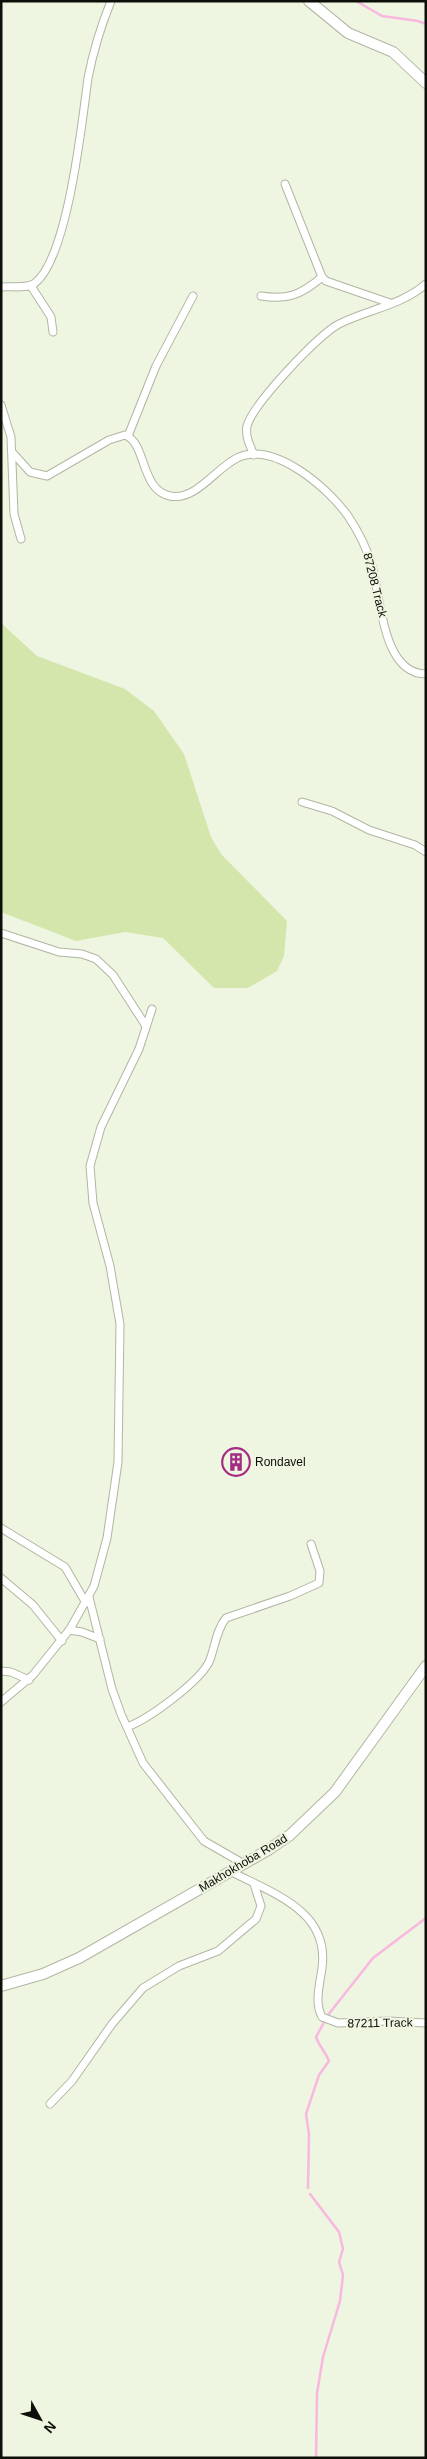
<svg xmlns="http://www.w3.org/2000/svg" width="427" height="2459" viewBox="0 0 427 2459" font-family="Arial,sans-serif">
<rect width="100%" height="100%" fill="#eef5e0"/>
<path fill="#d5e6ac" d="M 1,623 L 37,656 L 125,689 L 154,711 L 184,754 L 211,837 L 221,854 L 287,921 L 284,956 L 277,971 L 248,988 L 214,988 L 163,938 L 125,932 L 76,941 L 1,912 Z"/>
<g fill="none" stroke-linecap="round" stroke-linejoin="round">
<g stroke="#f9b8e0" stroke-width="2.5">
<path d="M 356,1 L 382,16 L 418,21 L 426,24"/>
<path d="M 308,2188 L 309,2134 L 306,2114 L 319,2075 L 329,2061 C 325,2051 319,2046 316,2037 L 328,2015 L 373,1958 L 426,1918"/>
<path d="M 310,2194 L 339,2232 L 343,2249 L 339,2262 L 343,2275 L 340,2301 L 323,2357 L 317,2393 L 316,2458"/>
</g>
<defs>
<g id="street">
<path d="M 285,184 L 322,277 L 326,281 L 390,303"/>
<path d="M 31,286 L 51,317 L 53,332"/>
<path d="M 1,287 C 11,286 28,289 35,283 C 68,257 82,122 88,78 C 93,52 101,26 111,1"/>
<path d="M 261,296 C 288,300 301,295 322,277"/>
<path d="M 1,405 L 11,437 L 14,514 L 21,539"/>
<path d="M 128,436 L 156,366 L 193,296"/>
<path d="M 13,453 L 30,472 L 47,476 L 109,440 L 125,435 C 147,443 140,490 170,496 C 196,501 215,469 237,458 C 274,440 329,489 348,516 C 358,531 366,546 371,563 C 381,594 381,674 426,674"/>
<path d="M 254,455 C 250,446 245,436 247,426 C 253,404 318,335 339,324 C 367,310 402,305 426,284"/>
<path d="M 302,802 L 332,811 L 369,830 L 415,845 L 426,852"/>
<path d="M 1,933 L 59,952 L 82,954 L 96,959 L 113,975 L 146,1026"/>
<path d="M 1,1528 L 65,1567 L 86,1603"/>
<path d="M 1,1578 L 33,1605 L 62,1641"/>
<path d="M 89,1597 L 112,1689 L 121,1714 L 143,1763 L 204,1841 L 244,1864"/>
<path d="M 69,1630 L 82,1632 L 100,1639"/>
<path d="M 1,1671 L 11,1672 L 29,1680"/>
<path d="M 1,1702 L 33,1675 L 70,1629 L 94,1586 L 107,1538 L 118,1462 L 120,1324 L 110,1266 L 93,1203 L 90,1166 L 101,1127 L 139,1049 L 152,1009"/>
<path d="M 127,1727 C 149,1719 199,1682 209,1662 C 215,1648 216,1630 226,1618 L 290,1596 L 319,1583 L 320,1571 L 311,1544"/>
<path d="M 230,1871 C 271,1893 330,1910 322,1968 C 320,1984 314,2002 322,2017 L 338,2023 L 388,2021 L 426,2023"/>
<path d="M 50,2104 L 72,2081 L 112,2024 L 143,1988 L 179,1966 L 218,1951 L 256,1919 L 261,1906 L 254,1884"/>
</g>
<g id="secondary">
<path d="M 309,1 L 348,33 L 393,52 L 426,83"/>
<path d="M 1,1986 L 43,1974 L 79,1958 L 268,1850 L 290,1835 L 335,1792 L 426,1666"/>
</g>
</defs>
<use href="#street" stroke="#b0b6a3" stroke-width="9"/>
<use href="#secondary" stroke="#b0b6a3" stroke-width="12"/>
<use href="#street" stroke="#fff" stroke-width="7"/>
<use href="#secondary" stroke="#fff" stroke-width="10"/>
</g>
<defs>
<symbol id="building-ring" viewBox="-11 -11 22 22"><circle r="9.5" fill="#eef5e0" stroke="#a52c83" stroke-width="1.5"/><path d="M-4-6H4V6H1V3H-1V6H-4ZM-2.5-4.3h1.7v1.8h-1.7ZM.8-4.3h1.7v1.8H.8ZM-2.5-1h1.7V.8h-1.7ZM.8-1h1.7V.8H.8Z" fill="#a52c83"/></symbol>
</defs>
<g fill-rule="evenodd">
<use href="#building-ring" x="220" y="1446" width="32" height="32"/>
</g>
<g text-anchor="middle" stroke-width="4" stroke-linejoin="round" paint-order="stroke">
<g font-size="12" fill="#0d0f09" stroke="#eef5e0">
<text transform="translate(375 585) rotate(76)" y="4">87208 Track</text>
<text transform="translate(243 1863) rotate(-31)" y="4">Makhokhoba Road</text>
<text transform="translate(380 2023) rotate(-1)" y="4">87211 Track</text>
</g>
<g font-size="12" fill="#0d0f09" stroke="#eef5e0" text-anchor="start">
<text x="255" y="1466">Rondavel</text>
</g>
</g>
<rect width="427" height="2459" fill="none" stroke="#0d0f09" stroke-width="5"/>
<g transform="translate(40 2419) rotate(130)" stroke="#eef5e0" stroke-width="4" paint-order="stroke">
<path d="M0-4L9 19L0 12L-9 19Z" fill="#0d0f09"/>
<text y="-8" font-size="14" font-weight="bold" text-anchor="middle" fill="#0d0f09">N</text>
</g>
</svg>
